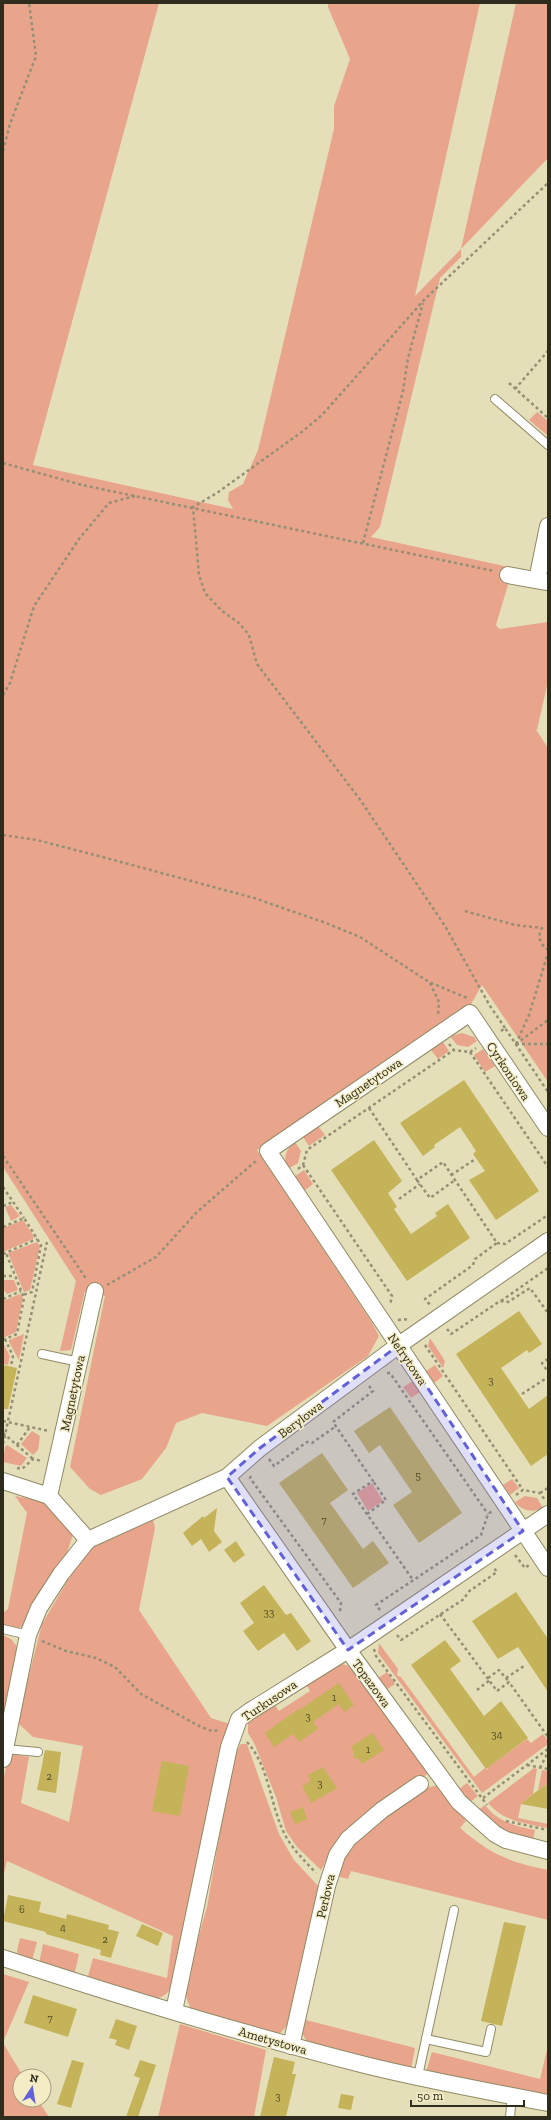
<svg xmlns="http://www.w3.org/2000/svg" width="551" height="2120" viewBox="0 0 551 2120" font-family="'Zilla Slab',serif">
<rect width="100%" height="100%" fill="#e5dfb9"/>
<g fill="#e9a48c">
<path d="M 3,3 L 159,3 L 33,465 L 233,509 L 228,500 L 229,492 L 243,484 L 258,450 L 334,129 L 334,106 L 350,59 L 328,7 L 328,3 L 480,3 L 415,296 L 461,249 L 516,3 L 548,3 L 548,158 L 461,249 L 461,257 L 440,278 L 380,527 L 371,537 L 513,568 L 496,625 L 499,629 L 548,622 L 548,681 L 537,730 L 535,728 L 548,748 L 548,1082 L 482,985 L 471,1004 L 257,1150 L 371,1321 L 379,1336 L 368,1356 L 267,1426 L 202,1413 L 176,1423 L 166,1448 L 142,1479 L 101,1495 L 90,1489 L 70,1467 L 105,1296 L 85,1291 L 71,1350 L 60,1351 L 76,1281 L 3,1167 Z"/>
<path d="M 537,412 L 548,421 L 547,435 L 529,420 Z"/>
<path d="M 462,1033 L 474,1037 L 477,1041 L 468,1047 L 457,1045 L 450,1036 Z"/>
<path d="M 443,1042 L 449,1051 L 438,1059 L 431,1050 Z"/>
<path d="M 483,1049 L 495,1066 L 485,1072 L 474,1055 Z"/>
<path d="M 318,1126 L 325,1135 L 309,1146 L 303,1137 Z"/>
<path d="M 295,1142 L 301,1151 L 298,1163 L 288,1169 C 282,1160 286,1148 295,1142 Z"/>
<path d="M 304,1170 L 313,1184 L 304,1191 L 294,1177 Z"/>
<path d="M 11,1205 L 20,1216 L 11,1221 L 5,1207 Z"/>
<path d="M 23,1220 L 34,1236 L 33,1239 L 3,1252 L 3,1228 Z"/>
<path d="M 37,1242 L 40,1246 L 30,1290 L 24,1292 L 8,1253 Z"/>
<path d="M 3,1280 L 14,1280 L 18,1290 L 7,1294 L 3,1289 Z"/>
<path d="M 20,1294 L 23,1298 L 16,1332 L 3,1338 L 3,1301 Z"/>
<path d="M 24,1334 L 19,1360 L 9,1342 L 9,1340 Z"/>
<path d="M 430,1338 L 445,1361 L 443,1368 L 428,1346 Z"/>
<path d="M 3,1343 L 10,1356 L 8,1365 L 3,1364 Z"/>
<path d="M 435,1365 L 443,1376 L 434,1383 L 426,1371 Z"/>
<path d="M 413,1381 L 420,1392 L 411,1398 L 403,1387 Z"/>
<path d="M 32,1431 L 40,1436 L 38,1450 L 33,1455 L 21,1444 Z"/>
<path d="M 7,1445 L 27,1458 L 21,1466 L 3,1462 L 5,1447 Z"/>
<path d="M 512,1479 L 519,1488 L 510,1495 L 503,1485 Z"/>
<path d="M 372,1483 L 383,1501 L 368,1511 L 357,1493 Z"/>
<path d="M 15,1496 L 42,1501 L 74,1531 L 66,1556 L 29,1622 L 19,1628 L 3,1625 L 3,1613 L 8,1609 L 27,1513 Z"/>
<path d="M 525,1496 L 537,1498 L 543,1508 C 533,1513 522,1511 515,1502 Z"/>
<path d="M 153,1519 L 155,1528 L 139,1610 L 211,1718 L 230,1724 L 175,1981 C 170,1991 166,1997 154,1999 L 87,1980 L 93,1958 L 167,1978 L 173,1936 L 7,1861 L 3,1877 L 3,1781 L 9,1754 L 29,1757 L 21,1803 L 69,1822 L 83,1746 L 33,1737 L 17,1722 L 42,1624 L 78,1563 L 95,1546 Z"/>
<path d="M 3,1635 L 11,1639 L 18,1648 L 6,1718 L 3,1718 Z"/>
<path d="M 379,1643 L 398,1669 L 397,1675 L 401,1677 L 474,1777 L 485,1768 L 489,1771 L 487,1768 L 527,1739 L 531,1743 L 543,1734 L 548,1741 L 548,1744 L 482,1793 L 378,1653 Z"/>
<path d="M 342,1664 L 348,1666 L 355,1673 L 430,1772 L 371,1813 L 334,1847 L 321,1870 L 297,1847 L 286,1831 L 276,1797 L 254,1743 L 248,1733 L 248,1715 L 272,1701 L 279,1711 L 310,1691 L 306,1684 Z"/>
<path d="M 387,1672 L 395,1684 L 386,1690 L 377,1679 Z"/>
<path d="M 241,1744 L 247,1744 L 279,1834 L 294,1860 L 320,1888 L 289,2024 L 278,2035 L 193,2012 C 187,2002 185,1995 185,1984 L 207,1907 L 233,1757 Z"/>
<path d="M 534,1768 L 537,1769 L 533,1794 L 521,1804 L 518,1818 L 548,1824 L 548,1828 C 525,1823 504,1822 488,1803 Z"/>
<path d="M 542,1770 L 548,1771 L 548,1783 L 538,1790 Z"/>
<path d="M 467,1783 L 478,1796 L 469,1803 L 459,1789 Z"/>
<path d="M 438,1785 L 466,1821 L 460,1828 C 490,1854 509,1862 548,1870 L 548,1920 L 351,1871 L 348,1879 L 333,1875 L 359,1834 L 422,1789 Z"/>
<path d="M 485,1805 C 498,1822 515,1826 535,1830 L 533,1841 L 501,1829 L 477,1811 Z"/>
<path d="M 20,1938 L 37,1942 L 32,1961 L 18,1955 L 17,1951 Z"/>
<path d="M 43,1944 L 79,1954 L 74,1976 L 39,1964 Z"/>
<path d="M 3,1974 L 29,1982 L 3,2042 Z"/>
<path d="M 302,2019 L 415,2048 L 411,2069 L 307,2042 L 301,2031 Z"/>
<path d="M 180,2024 L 266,2050 L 254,2117 L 158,2117 Z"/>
<path d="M 3,2043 L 23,2076 L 20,2076 L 20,2100 L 38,2100 L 49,2117 L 3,2117 Z"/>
<path d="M 548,2046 L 548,2098 L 426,2072 L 432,2052 L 540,2079 Z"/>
</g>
<g fill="#c4b358">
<path d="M 464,1080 L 539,1191 L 496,1220 L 469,1180 L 485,1171 L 473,1154 L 476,1151 L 460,1127 L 434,1145 L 435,1147 L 423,1156 L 400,1123 Z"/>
<path d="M 374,1140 L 402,1181 L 388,1193 L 397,1207 L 394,1209 L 411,1234 L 437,1216 L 435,1213 L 448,1204 L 470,1238 L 407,1281 L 331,1170 Z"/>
<path d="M 519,1311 L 542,1344 L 529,1353 L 527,1350 L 501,1368 L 529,1409 L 548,1395 L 548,1454 L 531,1466 L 456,1354 Z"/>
<path d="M 3,1365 L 17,1368 L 8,1409 L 3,1409 Z"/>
<path d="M 390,1407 L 462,1513 L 419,1543 L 393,1505 L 412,1492 L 380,1445 L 369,1453 L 354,1431 Z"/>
<path d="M 322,1453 L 348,1490 L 330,1503 L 363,1549 L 373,1541 L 389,1563 L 353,1588 L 279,1483 Z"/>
<path d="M 217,1508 L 214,1531 L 222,1542 L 209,1552 L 201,1539 L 192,1546 L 183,1533 L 203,1516 L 204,1518 Z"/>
<path d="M 236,1541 L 245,1555 L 234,1563 L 224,1550 Z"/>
<path d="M 264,1585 L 286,1615 L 291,1613 L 311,1641 L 297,1651 L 284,1633 L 258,1651 L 243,1631 L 254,1623 L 240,1603 Z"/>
<path d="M 516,1592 L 548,1639 L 548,1692 L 518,1647 L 498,1659 L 472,1621 Z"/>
<path d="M 445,1640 L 461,1661 L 450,1669 L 484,1716 L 501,1701 L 528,1738 L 486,1769 L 411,1665 Z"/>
<path d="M 339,1683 L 354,1705 L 344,1712 L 339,1704 L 313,1722 L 318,1729 L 299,1742 L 293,1734 L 274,1747 L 265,1733 L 298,1709 L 299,1710 Z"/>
<path d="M 372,1733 L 384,1750 L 362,1764 L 359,1759 L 354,1758 L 354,1752 L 351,1747 Z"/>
<path d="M 45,1750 L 61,1752 L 56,1793 L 37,1790 Z"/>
<path d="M 162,1761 L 189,1766 L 180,1816 L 152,1811 Z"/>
<path d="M 323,1767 L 337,1788 L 311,1803 L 302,1786 L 311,1781 L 308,1775 Z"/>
<path d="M 548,1783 L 548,1809 L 521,1804 L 533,1794 Z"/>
<path d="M 303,1807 L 307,1819 L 295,1824 L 290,1812 Z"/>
<path d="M 8,1895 L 41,1902 L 39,1912 L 66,1919 L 67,1914 L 109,1925 L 108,1929 L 119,1932 L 111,1958 L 100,1955 L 101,1950 L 46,1934 L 46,1932 L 3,1921 Z"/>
<path d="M 504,1922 L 526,1926 L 502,2026 L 481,2021 Z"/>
<path d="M 142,1924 L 163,1933 L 158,1946 L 136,1936 Z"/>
<path d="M 33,1995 L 77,2009 L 68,2037 L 24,2023 Z"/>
<path d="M 116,2019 L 137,2026 L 129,2050 L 115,2045 L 117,2040 L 109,2038 Z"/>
<path d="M 274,2057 L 295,2062 L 292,2074 L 296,2074 L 286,2117 L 260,2117 Z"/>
<path d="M 72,2060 L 84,2063 L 71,2108 L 57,2104 Z"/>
<path d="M 140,2060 L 156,2065 L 138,2117 L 126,2117 L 140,2078 L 134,2076 Z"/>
<path d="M 341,2094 L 354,2096 L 351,2110 L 338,2108 Z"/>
</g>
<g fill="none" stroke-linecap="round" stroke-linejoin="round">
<defs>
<g id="lane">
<path d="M 495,399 L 548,445"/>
<path d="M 42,1354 L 79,1362"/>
<path d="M 3,1629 L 28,1635"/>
<path d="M 5,1749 L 38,1752"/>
<path d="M 426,2039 L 486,2052 L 491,2029"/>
<path d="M 418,2076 L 454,1910"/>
<path d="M 510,2117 L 512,2096"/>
</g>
<g id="street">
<path d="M 508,575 L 546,582"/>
<path d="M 537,580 L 548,526"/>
<path d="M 548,1128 L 470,1013 L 268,1151 L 548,1568"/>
<path d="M 227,1477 L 348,1650 L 459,1802 L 495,1834 L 506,1840 L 548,1851"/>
<path d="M 3,1481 L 49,1496"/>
<path d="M 49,1496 L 95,1291"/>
<path d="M 49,1496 L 88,1540"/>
<path d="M 3,1759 L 28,1635 L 39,1608 L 61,1574 L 88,1540 L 227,1477 L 260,1448 L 399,1345 L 548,1241"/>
<path d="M 3,1958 C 122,1997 243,2034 365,2065 C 425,2080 487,2091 548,2103"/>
<path d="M 174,2011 L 229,1747 L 239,1719 L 250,1711 L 348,1650 L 548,1514"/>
<path d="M 291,2046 L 327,1886 L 337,1855 L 348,1839 L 382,1810 L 420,1784"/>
</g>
</defs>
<use href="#lane" stroke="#908a66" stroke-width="10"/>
<use href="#street" stroke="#908a66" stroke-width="18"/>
<g stroke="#959075" stroke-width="2.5" stroke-dasharray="3 3" stroke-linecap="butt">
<path d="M 3,151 L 10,124 L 36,56 L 29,3"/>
<path d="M 509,383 L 548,418"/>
<path d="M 515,389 L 548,351"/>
<path d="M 3,463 L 82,485 L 494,571"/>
<path d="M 363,543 L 403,391 L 408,358 L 423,303"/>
<path d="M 3,695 L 10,683 L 34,606 L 79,539 L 109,503 L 135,496"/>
<path d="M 3,835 L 37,840 L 95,855 L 254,898 L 326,923 L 360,937 L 429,982 L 467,998"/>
<path d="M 465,911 L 515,925 L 542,928 C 537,937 540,944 548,950"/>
<path d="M 430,983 L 439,1002 L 438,1015"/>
<path d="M 505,1028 L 490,1006 L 445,926 L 361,801 L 257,664 L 249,635 L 239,623 L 222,611 L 205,593 L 199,575 L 193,507 L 217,493 L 303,431 L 322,415 L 424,300 L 548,183"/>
<path d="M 501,1031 L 505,1028 L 548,1092"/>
<path d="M 449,1044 L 454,1050 L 470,1052 L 476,1048"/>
<path d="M 516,1044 L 529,1015 L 548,953"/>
<path d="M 516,1044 L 548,1020"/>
<path d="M 516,1044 L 548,1044"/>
<path d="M 470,1052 L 548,1167"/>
<path d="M 369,1108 L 417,1180 L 443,1162 L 497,1243 L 475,1259 L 473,1265 L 425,1299 L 431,1306"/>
<path d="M 3,1156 L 87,1280"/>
<path d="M 303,1165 L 392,1296 L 390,1305"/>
<path d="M 298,1169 L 303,1165 L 307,1150 L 454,1050"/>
<path d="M 451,1175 L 474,1160"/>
<path d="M 417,1180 L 430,1198 L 455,1180"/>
<path d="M 3,1187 L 24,1218"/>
<path d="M 399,1199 L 420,1184"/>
<path d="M 3,1206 L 13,1202"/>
<path d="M 3,1227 L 24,1218 L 41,1245 L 32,1292 L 23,1295"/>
<path d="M 497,1243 L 505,1244 L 548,1215"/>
<path d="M 3,1254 L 37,1239"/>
<path d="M 3,1276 L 14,1276"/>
<path d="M 107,1285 L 156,1257 L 197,1212 L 257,1160"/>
<path d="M 3,1299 L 21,1291"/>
<path d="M 501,1301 L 548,1268"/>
<path d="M 398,1320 L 409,1319"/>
<path d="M 447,1329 L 451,1334 L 500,1301 L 508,1302 L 530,1288 L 548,1313"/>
<path d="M 5,1339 L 13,1356 L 11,1366"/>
<path d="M 3,1340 L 17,1334 L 24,1298 L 6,1253"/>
<path d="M 425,1345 L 523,1490"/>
<path d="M 548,1359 L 542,1363 L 548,1372"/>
<path d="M 387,1373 L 390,1373 L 488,1514"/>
<path d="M 369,1386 L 373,1391 L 333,1422 L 373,1481 L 353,1494 L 413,1580"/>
<path d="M 522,1394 L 548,1377"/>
<path d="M 3,1421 L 49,1431"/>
<path d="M 3,1433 L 33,1459"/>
<path d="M 3,1444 L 47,1242"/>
<path d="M 17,1445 L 30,1427"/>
<path d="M 269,1459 L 274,1466 L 307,1442 L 312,1443 L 336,1426"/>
<path d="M 17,1468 L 22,1469 L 33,1459 L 42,1461"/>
<path d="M 251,1476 L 250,1478 L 341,1603 L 340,1612"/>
<path d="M 540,1493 L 548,1488"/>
<path d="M 516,1495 L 523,1490 L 540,1493 L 545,1500"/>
<path d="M 367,1514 L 386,1500 L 373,1481"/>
<path d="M 515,1555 L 525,1568 L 529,1565"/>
<path d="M 380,1610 L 376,1605 L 481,1535 L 488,1514 L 492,1511"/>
<path d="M 440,1614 L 497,1691 L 509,1682 L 548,1737"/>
<path d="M 397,1635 L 401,1640 L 464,1599 L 468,1592 L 497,1572 L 494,1568"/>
<path d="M 42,1641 L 66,1651 L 96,1658 L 115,1667 L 141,1694 L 201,1727 L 212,1731 L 219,1730"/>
<path d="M 374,1649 L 376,1656 L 487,1805"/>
<path d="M 488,1678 L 499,1670 L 509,1682"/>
<path d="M 506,1678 L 524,1666"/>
<path d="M 477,1690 L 490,1680"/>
<path d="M 247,1742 C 269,1766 270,1804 284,1833 C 292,1849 304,1860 316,1873"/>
<path d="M 527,1765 L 548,1769"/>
<path d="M 540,1768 L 548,1752"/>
<path d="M 483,1798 L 548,1749"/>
<path d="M 506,1821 L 548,1830"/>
</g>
<use href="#lane" stroke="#fff" stroke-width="8"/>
<use href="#street" stroke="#fff" stroke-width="16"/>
</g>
<path fill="#6361da" fill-opacity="0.2" stroke="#6361da" stroke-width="3" stroke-dasharray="8 5" stroke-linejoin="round" d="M 399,1345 L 523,1531 L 348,1650 L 227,1477 L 260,1448 Z"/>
<g text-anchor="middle" stroke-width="3" stroke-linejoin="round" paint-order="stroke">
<g font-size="11" fill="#544e2c">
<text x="491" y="1384">3</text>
<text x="418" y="1479">5</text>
<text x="324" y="1524">7</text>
<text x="269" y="1616">33</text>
<text x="334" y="1701">1</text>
<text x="308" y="1720">3</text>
<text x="497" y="1738">34</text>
<text x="368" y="1753">1</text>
<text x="49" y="1780">2</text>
<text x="320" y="1787">3</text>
<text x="22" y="1913">6</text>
<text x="63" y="1931">4</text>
<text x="105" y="1943">2</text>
<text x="50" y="2022">7</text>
<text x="278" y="2100">3</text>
</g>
<g font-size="13" fill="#2e2c1d" stroke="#f3ecc5">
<text transform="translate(509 1071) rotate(56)" y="5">Cyrkoniowa</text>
<text transform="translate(368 1082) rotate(-34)" y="5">Magnetytowa</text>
<text transform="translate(408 1359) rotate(56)" y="5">Nefrytowa</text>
<text transform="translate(72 1393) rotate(-78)" y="5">Magnetytowa</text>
<text transform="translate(300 1419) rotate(-37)" y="5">Berylowa</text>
<text transform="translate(372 1683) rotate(54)" y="5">Topazowa</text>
<text transform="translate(269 1700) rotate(-34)" y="5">Turkusowa</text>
<text transform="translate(325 1896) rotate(-77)" y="5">Perłowa</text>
<text transform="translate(273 2040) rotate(16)" y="5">Ametystowa</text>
</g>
</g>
<rect width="551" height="2120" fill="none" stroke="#2e2c1d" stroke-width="8"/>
<g transform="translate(32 2088) rotate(12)"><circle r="19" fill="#f3ecc5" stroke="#a49f82"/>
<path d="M0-3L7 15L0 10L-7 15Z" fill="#6361da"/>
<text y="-6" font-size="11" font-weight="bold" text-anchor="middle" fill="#2e2c1d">N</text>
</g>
<path d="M411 2100v6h113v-6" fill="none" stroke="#2e2c1d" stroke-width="2"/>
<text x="417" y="2100" font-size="12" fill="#2e2c1d" stroke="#f3ecc5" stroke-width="3" paint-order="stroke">50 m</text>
</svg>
